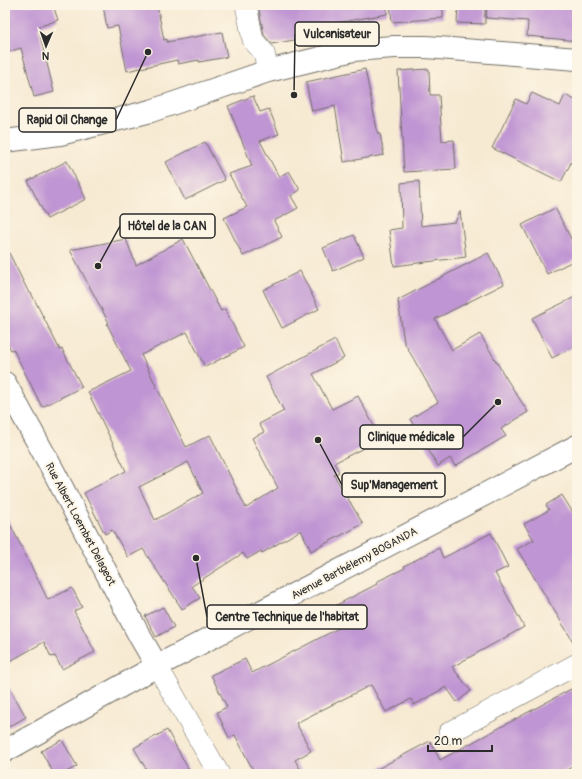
<svg xmlns="http://www.w3.org/2000/svg" width="582" height="779" viewBox="0 0 582 779" font-family="Pangolin,sans-serif">
<rect width="100%" height="100%" fill="#fcf5e5"/>
<filter id="ink" filterUnits="userSpaceOnUse"><feTurbulence type="fractalNoise" baseFrequency=".025" numOctaves="2"/><feDisplacementMap in="SourceGraphic" scale="8" xChannelSelector="R" yChannelSelector="G"/><feConvolveMatrix kernelMatrix="1 2 1 2 8 2 1 2 1" color-interpolation-filters="sRGB"/></filter>
<filter id="wash" filterUnits="userSpaceOnUse"><feTurbulence type="fractalNoise" baseFrequency=".012" numOctaves="4" result="noise"/><feDisplacementMap in="SourceGraphic" scale="16" xChannelSelector="R" yChannelSelector="G"/><feGaussianBlur stdDeviation="0.9" result="paint"/><feColorMatrix in="noise" values="0 0 0 0 0 0 0 0 0 0 0 0 0 0 0 0 0 1.4 0 .05"/><feComposite in="paint" operator="in"/></filter>
<g filter="url(#wash)">
<rect width="100%" height="100%" fill="#f7ead3"/>
<g id="blocks">
<g fill="#c095d3" fill-rule="evenodd">
<path d="M 5,5 L 53,5 L 58,20 L 38,27 L 54,92 L 34,97 L 21,48 L 5,53 Z"/>
<path d="M 103,5 L 157,5 L 164,40 L 167,39 L 167,42 L 222,32 L 227,57 L 199,62 L 199,60 L 178,64 L 177,60 L 127,71 L 118,26 L 107,28 Z"/>
<path d="M 258,5 L 387,5 L 387,14 L 325,25 L 327,34 L 272,44 L 264,35 Z"/>
<path d="M 390,5 L 443,5 L 443,18 L 392,22 Z"/>
<path d="M 458,5 L 485,5 L 485,24 L 457,23 Z"/>
<path d="M 487,5 L 577,5 L 577,41 L 527,36 L 528,21 L 486,18 Z"/>
<path d="M 365,69 L 378,134 L 380,134 L 384,155 L 344,162 L 335,106 L 312,111 L 306,82 Z"/>
<path d="M 429,69 L 430,95 L 439,95 L 442,141 L 454,140 L 456,169 L 404,172 L 398,71 Z"/>
<path d="M 532,93 L 560,106 L 565,95 L 577,101 L 577,151 L 561,182 L 492,148 L 516,99 L 526,104 Z"/>
<path d="M 253,96 L 260,112 L 269,109 L 279,134 L 260,141 L 279,177 L 289,171 L 300,190 L 291,196 L 298,208 L 274,221 L 282,237 L 243,256 L 224,218 L 247,207 L 229,174 L 252,166 L 228,106 Z"/>
<path d="M 205,142 L 225,180 L 185,200 L 166,162 Z"/>
<path d="M 67,161 L 86,199 L 47,219 L 28,181 Z"/>
<path d="M 419,181 L 421,226 L 455,222 L 460,211 L 466,257 L 394,266 L 389,230 L 402,228 L 401,183 Z"/>
<path d="M 555,208 L 577,250 L 577,259 L 547,274 L 522,225 Z"/>
<path d="M 354,235 L 364,257 L 333,271 L 323,248 Z"/>
<path d="M 126,239 L 136,265 L 183,239 L 221,311 L 225,309 L 244,347 L 205,367 L 187,332 L 141,355 L 186,447 L 210,435 L 246,508 L 278,488 L 252,438 L 264,432 L 259,424 L 284,411 L 266,377 L 335,340 L 344,358 L 313,374 L 332,409 L 358,396 L 381,439 L 334,463 L 339,472 L 334,475 L 363,524 L 311,551 L 301,530 L 262,553 L 261,551 L 247,559 L 243,553 L 192,586 L 200,598 L 182,609 L 143,549 L 128,557 L 112,530 L 105,534 L 84,493 L 126,471 L 88,392 L 131,371 L 107,324 L 109,323 L 70,250 ZM 188,462 L 203,493 L 155,520 L 139,487 Z"/>
<path d="M 5,245 L 29,293 L 31,293 L 60,350 L 62,349 L 82,387 L 42,407 L 13,349 L 11,350 L 5,339 Z"/>
<path d="M 488,253 L 504,284 L 435,319 L 452,350 L 480,334 L 506,378 L 528,412 L 501,429 L 506,436 L 455,466 L 450,458 L 438,466 L 410,419 L 438,402 L 404,342 L 398,300 Z"/>
<path d="M 300,271 L 319,309 L 282,328 L 263,290 Z"/>
<path d="M 577,296 L 577,345 L 552,358 L 532,318 Z"/>
<path d="M 562,495 L 577,519 L 577,648 L 517,549 L 534,540 L 524,524 L 549,510 L 546,505 Z"/>
<path d="M 5,514 L 48,600 L 72,588 L 82,607 L 74,611 L 95,652 L 62,669 L 55,656 L 51,657 L 44,642 L 5,664 Z"/>
<path d="M 491,533 L 508,567 L 495,573 L 524,627 L 452,667 L 471,691 L 457,702 L 446,687 L 414,705 L 411,699 L 386,712 L 371,685 L 296,723 L 311,751 L 295,760 L 303,774 L 255,774 L 235,735 L 229,738 L 217,712 L 227,707 L 211,675 L 245,659 L 252,673 L 339,628 L 329,609 L 377,584 L 376,582 L 405,568 L 404,566 L 439,548 L 443,558 Z"/>
<path d="M 163,607 L 174,627 L 156,637 L 145,616 Z"/>
<path d="M 5,680 L 26,717 L 5,729 Z"/>
<path d="M 577,688 L 577,764 L 560,774 L 368,774 L 430,741 L 440,760 L 571,689 L 572,691 Z"/>
<path d="M 167,730 L 191,774 L 149,774 L 134,748 Z"/>
<path d="M 62,740 L 77,766 L 63,774 L 54,774 L 41,751 Z"/>
</g>
</g>
</g>
<g filter="url(#ink)">
<use href="#blocks" fill-opacity="0" stroke="#726e66" stroke-width="1"/>
<g fill="none" stroke-linecap="round" stroke-linejoin="round">
<defs>
<g id="minor">
<path d="M 246,5 L 253,40 L 264,53 L 268,71"/>
<path d="M 157,666 L 219,774"/>
<path d="M 449,733 L 577,664"/>
</g>
<g id="tertiary">
<path d="M 5,141 L 60,134 L 151,111 L 268,71 L 353,50 L 394,47 L 426,47 L 577,59"/>
<path d="M 5,383 L 54,472 L 139,635 L 157,666"/>
<path d="M 5,751 L 157,666 L 577,446"/>
</g>
</defs>
<use href="#minor" stroke="#726e66" stroke-width="22"/>
<use href="#tertiary" stroke="#726e66" stroke-width="24"/>
<use href="#minor" stroke="#fff" stroke-width="21"/>
<use href="#tertiary" stroke="#fff" stroke-width="22"/>
</g>
</g>
<g text-anchor="middle" stroke-width="4" stroke-linejoin="round" paint-order="stroke">
<g font-size="11" fill="#2b2b2b" stroke="#fcf5e5">
<text transform="translate(81 524) rotate(62)" y="4">Rue Albert Loembet Delageot</text>
<text transform="translate(354 563) rotate(-28)" y="4">Avenue Barthélemy BOGANDA</text>
</g>
</g>
<path fill="none" stroke="#2b2b2b" stroke-width="1.5" d="M294 95L295 34M148 52L116 120M98 266L120 226M498 402L463 437M318 440L342 485M196 558L207 617"/>
<g fill="#2b2b2b" stroke="#fcf5e5" stroke-width="1.5">
<circle cx="294" cy="95" r="4"/>
<circle cx="148" cy="52" r="4"/>
<circle cx="98" cy="266" r="4"/>
<circle cx="498" cy="402" r="4"/>
<circle cx="318" cy="440" r="4"/>
<circle cx="196" cy="558" r="4"/>
</g>
<g fill="#fcf5e5" stroke="#2b2b2b" stroke-width="1.5">
<rect x="295" y="22" width="84" height="24" rx="4"/>
<rect x="19" y="108" width="97" height="24" rx="4"/>
<rect x="120" y="214" width="95" height="24" rx="4"/>
<rect x="360" y="425" width="103" height="24" rx="4"/>
<rect x="342" y="473" width="103" height="24" rx="4"/>
<rect x="207" y="605" width="160" height="24" rx="4"/>
</g>
<g font-size="12" text-anchor="middle" font-weight="bold" fill="#2b2b2b">
<text x="337" y="38">Vulcanisateur</text>
<text x="67" y="124">Rapid Oil Change</text>
<text x="167" y="230">Hôtel de la CAN</text>
<text x="411" y="441">Clinique médicale</text>
<text x="394" y="489">Sup'Management</text>
<text x="287" y="621">Centre Technique de l'habitat</text>
</g>
<rect width="582" height="779" fill="none" stroke="#fcf5e5" stroke-width="20"/>
<g transform="translate(46 46) rotate(182)" stroke="#fcf5e5" stroke-width="3" paint-order="stroke">
<path d="M0-3L7 15L0 10L-7 15Z" fill="#2b2b2b"/>
<text y="-6" font-size="11" font-weight="bold" text-anchor="middle" fill="#2b2b2b">N</text>
</g>
<path d="M428 745v6h64v-6" fill="none" stroke="#2b2b2b" stroke-width="2"/>
<text x="434" y="745" font-size="12" fill="#2b2b2b" stroke="#fcf5e5" stroke-width="3" paint-order="stroke">20 m</text>
</svg>
